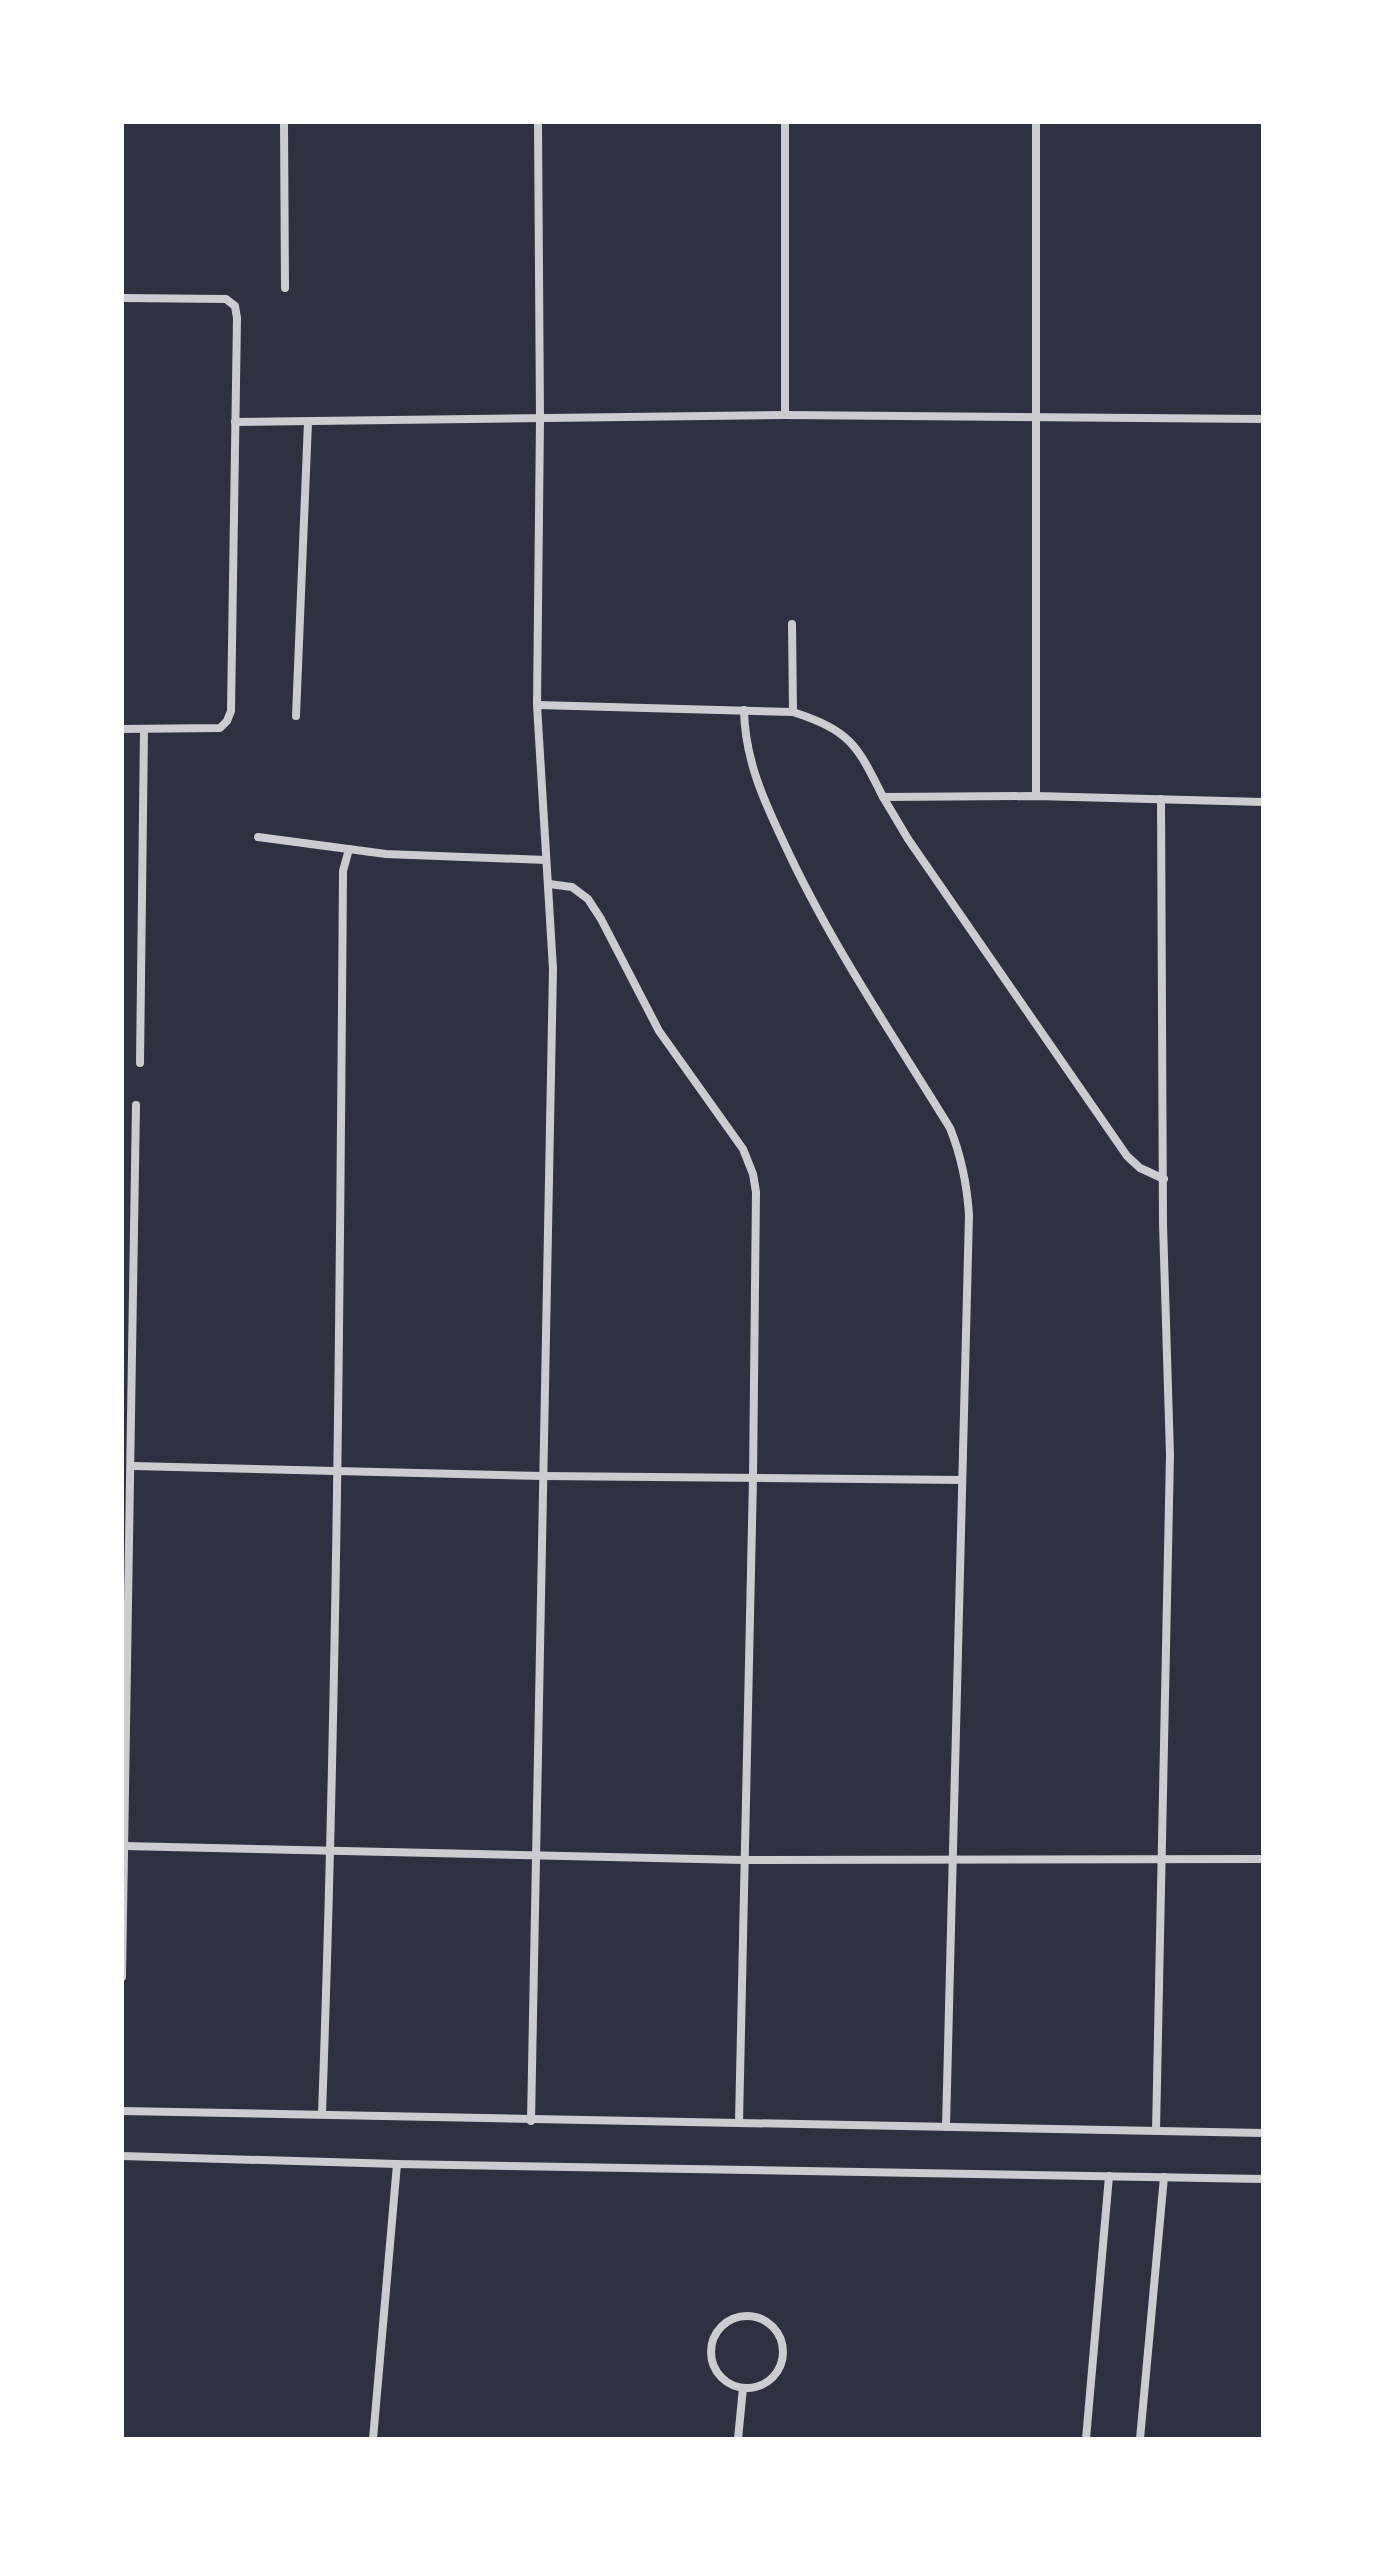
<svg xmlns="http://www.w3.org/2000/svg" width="1385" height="2561" viewBox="0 0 1385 2561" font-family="Quicksand,sans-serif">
<rect width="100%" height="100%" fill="#2d3142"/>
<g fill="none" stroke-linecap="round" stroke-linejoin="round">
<g stroke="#caccd0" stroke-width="8">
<path d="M 284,122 L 285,288"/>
<path d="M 122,298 L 226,299 L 235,306 L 237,318 L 231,711 L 227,721 L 220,728 L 122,729"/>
<path d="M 785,415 L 785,122"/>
<path d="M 235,422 L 785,415 L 1263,419"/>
<path d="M 792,624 L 793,712"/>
<path d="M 537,705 L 793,712 C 851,731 857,745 883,797 L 1036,796 L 1263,802"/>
<path d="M 744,710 C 745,759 763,799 784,843 C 830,943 893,1035 950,1128 C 962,1158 967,1184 969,1215 L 946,2127"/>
<path d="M 296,716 L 308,422"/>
<path d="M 1036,796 L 1036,122"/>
<path d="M 883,797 L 908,839 L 1127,1156 L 1140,1168 L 1164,1179"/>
<path d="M 258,837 L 386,854 L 546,860"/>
<path d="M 549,884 L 572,887 L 588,899 L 601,919 L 659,1031 L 743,1149 L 753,1174 L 756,1192 L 753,1478 L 739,2123"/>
<path d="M 140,1063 L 144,730"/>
<path d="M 132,1466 L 543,1476 L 962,1480"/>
<path d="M 124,1846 L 743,1860 L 1263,1859"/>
<path d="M 122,1977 L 136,1105"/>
<path d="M 122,2111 L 1263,2133"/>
<path d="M 322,2114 C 337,1700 340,1285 343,871 L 349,849"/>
<path d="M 531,2121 L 553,969 L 537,705 L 540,419 L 538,122"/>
<path d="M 1156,2131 L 1170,1455 L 1163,1224 L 1161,799"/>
<path d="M 122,2156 L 397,2164 L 1263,2179"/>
<circle cx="747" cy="2352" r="36"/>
<path d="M 373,2439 L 397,2164"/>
<path d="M 738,2439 L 743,2388"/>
<path d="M 1086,2439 L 1109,2176"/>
<path d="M 1140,2439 L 1164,2177"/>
</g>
</g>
<rect width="1385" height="2561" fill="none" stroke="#ffffff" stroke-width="248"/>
</svg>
